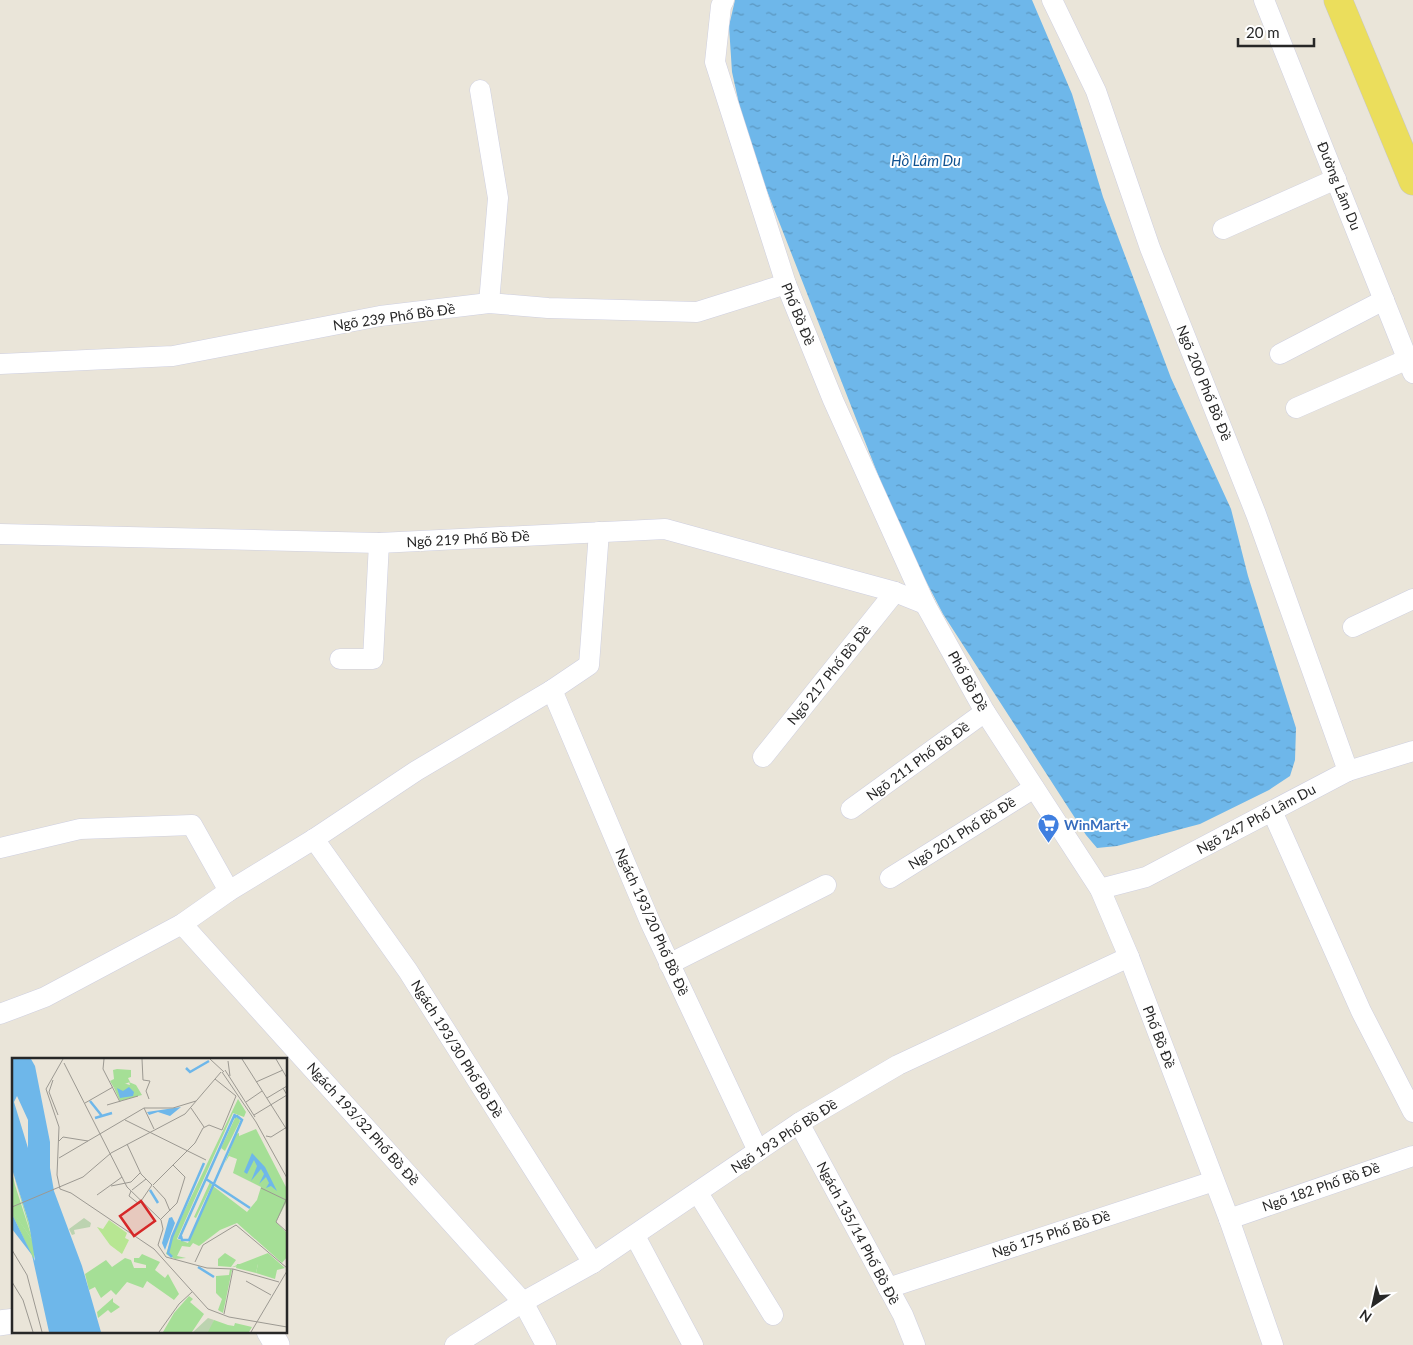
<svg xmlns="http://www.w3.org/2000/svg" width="1413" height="1345" viewBox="0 0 1413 1345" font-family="Lato,sans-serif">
<defs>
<pattern id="water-ripples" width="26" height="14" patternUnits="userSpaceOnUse" patternTransform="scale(1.25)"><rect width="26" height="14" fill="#6eb7ea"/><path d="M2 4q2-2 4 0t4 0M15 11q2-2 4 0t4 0" fill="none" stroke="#5a95be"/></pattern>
</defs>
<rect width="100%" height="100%" fill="#eae5d9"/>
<path fill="url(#water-ripples)" d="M 735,0 L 1032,0 L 1072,94 L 1103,197 L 1171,378 L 1231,509 L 1248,576 L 1296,728 L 1295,760 L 1290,776 L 1269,790 L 1200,824 L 1117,846 L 1097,848 L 1086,835 L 943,614 L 900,531 L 747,140 L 732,72 L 729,26 Z"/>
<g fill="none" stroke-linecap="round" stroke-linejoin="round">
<defs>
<g id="minor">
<path d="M 724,0 L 721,6 L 715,62 L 786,284 L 833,400 L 925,604 L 985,712 L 1100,889 L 1129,957 L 1229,1219 L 1273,1345"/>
<path d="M 1052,0 L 1096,91 L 1150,248 L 1256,514 L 1348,771"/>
<path d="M 1264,0 L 1413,373"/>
<path d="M 480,90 L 498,198 L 489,303"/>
<path d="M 1223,229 L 1336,179"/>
<path d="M 1280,354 L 1384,300"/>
<path d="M 0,364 L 173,356 L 380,316 L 489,303 L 548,308 L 697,312 L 786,284"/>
<path d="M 1296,408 L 1408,359"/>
<path d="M 0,534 L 379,543 L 665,529 L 895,592 L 925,604"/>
<path d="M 1353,627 L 1413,599"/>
<path d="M 340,659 L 373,659 L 379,543"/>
<path d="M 552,690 L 651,924 L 758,1151"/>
<path d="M 763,757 L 895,592"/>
<path d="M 851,809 L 985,712"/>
<path d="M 1272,811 L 1361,1011 L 1413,1112"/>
<path d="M 314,839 L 408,971 L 593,1263"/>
<path d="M 0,848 L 80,829 L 192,825 L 229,891"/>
<path d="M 890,878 L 1034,788"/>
<path d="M 1100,889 L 1146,877 L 1348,771 L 1413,751"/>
<path d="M 182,924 L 523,1302 L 546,1345"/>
<path d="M 669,964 L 826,885"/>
<path d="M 0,1014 L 45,997 L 182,924 L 229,891 L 314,839 L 416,771 L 552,690 L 589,665 L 599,532"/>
<path d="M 799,1123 L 903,1315 L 915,1345"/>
<path d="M 698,1193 L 773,1315"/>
<path d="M 1229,1219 L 1413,1156"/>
<path d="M 635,1236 L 693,1345"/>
<path d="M 888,1288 L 1214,1181"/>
<path d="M 455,1345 L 523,1302 L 593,1263 L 799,1123 L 898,1065 L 1129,957"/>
</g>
<g id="tertiary">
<path d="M 0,1323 L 14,1321"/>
<path d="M 269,1331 L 277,1345"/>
</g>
<path id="primary" d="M 1338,0 L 1413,181"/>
</defs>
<use href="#minor" stroke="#cecfe0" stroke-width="21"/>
<use href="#tertiary" stroke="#cecfe0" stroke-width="26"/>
<use href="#primary" stroke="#c7c7c7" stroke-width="29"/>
<use href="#minor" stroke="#fff" stroke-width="20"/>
<use href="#tertiary" stroke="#fff" stroke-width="25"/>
<use href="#primary" stroke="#ebde5c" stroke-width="28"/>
</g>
<defs>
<symbol id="supermarket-pin" viewBox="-11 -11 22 30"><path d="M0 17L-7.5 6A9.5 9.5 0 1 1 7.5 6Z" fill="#3f7fe0" stroke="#fff"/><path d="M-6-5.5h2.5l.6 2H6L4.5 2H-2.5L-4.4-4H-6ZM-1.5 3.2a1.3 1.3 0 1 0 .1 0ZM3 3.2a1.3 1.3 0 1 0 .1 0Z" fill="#fff"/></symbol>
</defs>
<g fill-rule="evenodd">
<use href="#supermarket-pin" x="1036" y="812" width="25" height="34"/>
</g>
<g text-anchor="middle" stroke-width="4" stroke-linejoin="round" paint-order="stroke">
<g font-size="14" fill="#272727" stroke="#fff">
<text transform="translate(1339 186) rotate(68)" y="5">Đường Lâm Du</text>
<text transform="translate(798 314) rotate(68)" y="5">Phố Bồ Đề</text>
<text transform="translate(394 317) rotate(-8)" y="5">Ngõ 239 Phố Bồ Đề</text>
<text transform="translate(1204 383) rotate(68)" y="5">Ngõ 200 Phố Bồ Đề</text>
<text transform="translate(468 539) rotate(-3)" y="5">Ngõ 219 Phố Bồ Đề</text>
<text transform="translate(829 675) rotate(-51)" y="5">Ngõ 217 Phố Bồ Đề</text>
<text transform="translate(968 681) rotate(61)" y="5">Phố Bồ Đề</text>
<text transform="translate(918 761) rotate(-36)" y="5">Ngõ 211 Phố Bồ Đề</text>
<text transform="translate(1256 819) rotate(-28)" y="5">Ngõ 247 Phố Lâm Du</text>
<text transform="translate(962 833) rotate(-32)" y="5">Ngõ 201 Phố Bồ Đề</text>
<text transform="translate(652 922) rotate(66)" y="5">Ngách 193/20 Phố Bồ Đề</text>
<text transform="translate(1159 1037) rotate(69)" y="5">Phố Bồ Đề</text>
<text transform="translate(457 1049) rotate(58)" y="5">Ngách 193/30 Phố Bồ Đề</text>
<text transform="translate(363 1124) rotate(48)" y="5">Ngách 193/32 Phố Bồ Đề</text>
<text transform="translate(784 1136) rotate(-33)" y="5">Ngõ 193 Phố Bồ Đề</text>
<text transform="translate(1321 1187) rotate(-19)" y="5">Ngõ 182 Phố Bồ Đề</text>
<text transform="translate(858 1233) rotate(62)" y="5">Ngách 135/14 Phố Bồ Đề</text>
<text transform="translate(1051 1234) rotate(-18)" y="5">Ngõ 175 Phố Bồ Đề</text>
</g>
<g font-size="14" font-weight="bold" fill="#366cbe" stroke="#fff" text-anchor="start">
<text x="1064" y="830">WinMart+</text>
</g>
<g font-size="15" font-style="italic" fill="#115391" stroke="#fff">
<text x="926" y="166">Hồ Lâm Du</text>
</g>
</g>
<g transform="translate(12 1058)">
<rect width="275" height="275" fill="#eae5d9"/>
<path d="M 105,11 L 119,12 L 119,19 L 116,20 L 118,24 L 102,30 L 98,23 L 102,21 L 101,12 ZM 226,41 L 234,54 L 232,59 L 221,55 L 165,181 L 176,185 L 201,128 L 235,154 L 245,142 L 249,129 L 221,115 L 225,101 L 217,98 L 213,105 L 224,76 L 227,75 L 227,78 L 244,71 L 275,131 L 275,143 L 264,164 L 275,175 L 275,199 L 270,205 L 225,165 L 208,172 L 187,188 L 181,185 L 178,189 L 170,188 L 165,198 L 174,200 L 163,201 L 154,196 L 160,179 ZM 226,59 L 228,63 L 213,93 L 209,90 L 223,60 ZM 198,124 L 200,127 L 184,160 L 182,159 ZM 256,195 L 273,210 L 265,212 L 263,221 L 244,215 L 246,206 L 220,209 Z" fill="#a5df96"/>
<path d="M 101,240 L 101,244 L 108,249 L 99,255 L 96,252 L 86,260 L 85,254 Z" fill="#a5df96"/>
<path d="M 0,111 L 17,165 L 22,185 L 22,202 L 0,156 L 0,147 L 2,155 L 21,183 Z" fill="#a5df96"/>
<path d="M 72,160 L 79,165 L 78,169 L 62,172 L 63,176 L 60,177 L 57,171 ZM 196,260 L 202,262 L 198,274 L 181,274 Z" fill="#bcd3b0"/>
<path d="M 117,24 L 124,27 L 130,37 L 108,43 L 102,30 L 111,25 L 118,27 ZM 0,114 L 3,127 L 21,183 L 0,153 ZM 213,195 L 224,202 L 219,209 L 206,208 L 206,201 ZM 130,196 L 148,204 L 143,212 L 153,220 L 156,216 L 167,236 L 162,242 L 135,223 L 131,230 L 115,224 L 104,237 L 99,232 L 89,240 L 83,229 L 77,232 L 73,216 L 94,202 L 100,209 L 113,200 L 119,202 L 122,210 L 134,210 L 134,207 L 122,204 L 122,200 L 127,200 ZM 240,203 L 246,206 L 244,215 L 224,210 L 225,206 L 241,206 ZM 218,211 L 220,212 L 211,255 L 206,252 L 210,241 L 204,235 L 204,218 L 217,217 ZM 177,238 L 181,241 L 178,244 L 192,256 L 180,274 L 151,274 L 162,255 ZM 202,262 L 216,267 L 222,268 L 223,265 L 240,269 L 237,274 L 196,274 Z" fill="#a5df96"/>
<path d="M 97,162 L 115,175 L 113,180 L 117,182 L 110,196 L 98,187 L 85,169 L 91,171 Z" fill="#b7e692"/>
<path d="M 0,1 L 19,1 L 23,8 L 38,84 L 38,110 L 42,133 L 70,208 L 89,274 L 37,274 L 20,197 L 0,171 L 0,156 L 23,203 L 17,165 L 0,111 ZM 5,38 L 16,62 L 16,90 L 2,44 ZM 117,29 L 122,34 L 121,38 L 108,40 L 105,30 L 111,33 ZM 169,49 L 158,58 L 146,54 L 137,57 L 135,54 ZM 240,95 L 253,109 L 265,133 L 259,128 L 254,130 L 257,125 L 254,119 L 247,126 L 252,116 L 249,111 L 239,123 L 245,108 L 242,102 L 235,116 L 232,114 ZM 160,159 L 163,165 L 153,192 L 150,185 L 157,160 Z" fill="#6eb7ea" fill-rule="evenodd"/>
<path fill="none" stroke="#6eb7ea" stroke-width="2.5" d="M 174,10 L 178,14 L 197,3M 78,43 L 90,58M 83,60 L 100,55M 194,121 L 238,150M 138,132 L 146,145M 169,178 L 170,182 L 177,182 L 230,62 L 225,58 L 221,60M 167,181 L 223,56M 160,199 L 156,195 L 160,179 L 192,105M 186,209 L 202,219"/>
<path fill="none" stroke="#9c9992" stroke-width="1" d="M 51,1 L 34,31 L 47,69 L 45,117 L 48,131 L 59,135 L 142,191 L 196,251 L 217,259 L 275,269M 92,1 L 91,11 L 108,44M 130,1 L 131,22 L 138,23 L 134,33 L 137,41M 198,1 L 212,14M 230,1 L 275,72M 264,1 L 275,20M 216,3 L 218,18M 52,5 L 115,129 L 149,162 L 151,171 L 146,187 L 154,199 L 195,210 L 221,211 L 267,224M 213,12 L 243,59M 210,14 L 244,64 L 275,120M 41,22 L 37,34 L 46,57M 244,24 L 271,12M 255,40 L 275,28M 234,44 L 250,33M 73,45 L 101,29M 95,47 L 126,38M 132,50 L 142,71M 179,50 L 192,69M 242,57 L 275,37 L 271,30M 113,62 L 194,102M 254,78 L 259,79 L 275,69M 47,83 L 51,79 L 76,83M 115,86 L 129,116 L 140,127M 47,100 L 132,50 L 161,50 L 184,43M 141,127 L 183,85 L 191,70 L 197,67 L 210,72 L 224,38 L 203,21M 99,128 L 119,124 L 128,115M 141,128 L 153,141 L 158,153M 249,130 L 274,142M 120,132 L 134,121M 119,133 L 117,138 L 127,146 L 140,127M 85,137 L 110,119M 274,142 L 264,164 L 275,174M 0,149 L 71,119 L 99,95 L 173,56 L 209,14M 149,161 L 165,145 L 173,119 L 161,107M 0,192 L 15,217 L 30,274M 183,204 L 191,187 L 224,167 L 275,210M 234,223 L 259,237M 0,224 L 11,242 L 21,274M 212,256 L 221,211M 147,274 L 167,246 L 180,234M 239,274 L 275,213"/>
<path fill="#d62828" fill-opacity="0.15" stroke="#d62828" stroke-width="2.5" d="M 129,143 L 143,163 L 122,178 L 108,158 Z"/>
<rect width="275" height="275" fill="none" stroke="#272727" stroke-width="2.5"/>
</g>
<g transform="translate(1373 1305) rotate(214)" stroke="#ffffff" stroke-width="4" paint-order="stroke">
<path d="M0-4L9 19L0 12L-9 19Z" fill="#272727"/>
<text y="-8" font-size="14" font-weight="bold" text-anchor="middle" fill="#272727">N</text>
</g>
<path d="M1238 38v8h76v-8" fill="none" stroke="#272727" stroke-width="2.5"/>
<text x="1246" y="38" font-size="15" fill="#272727" stroke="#ffffff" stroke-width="4" paint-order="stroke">20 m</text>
</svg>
